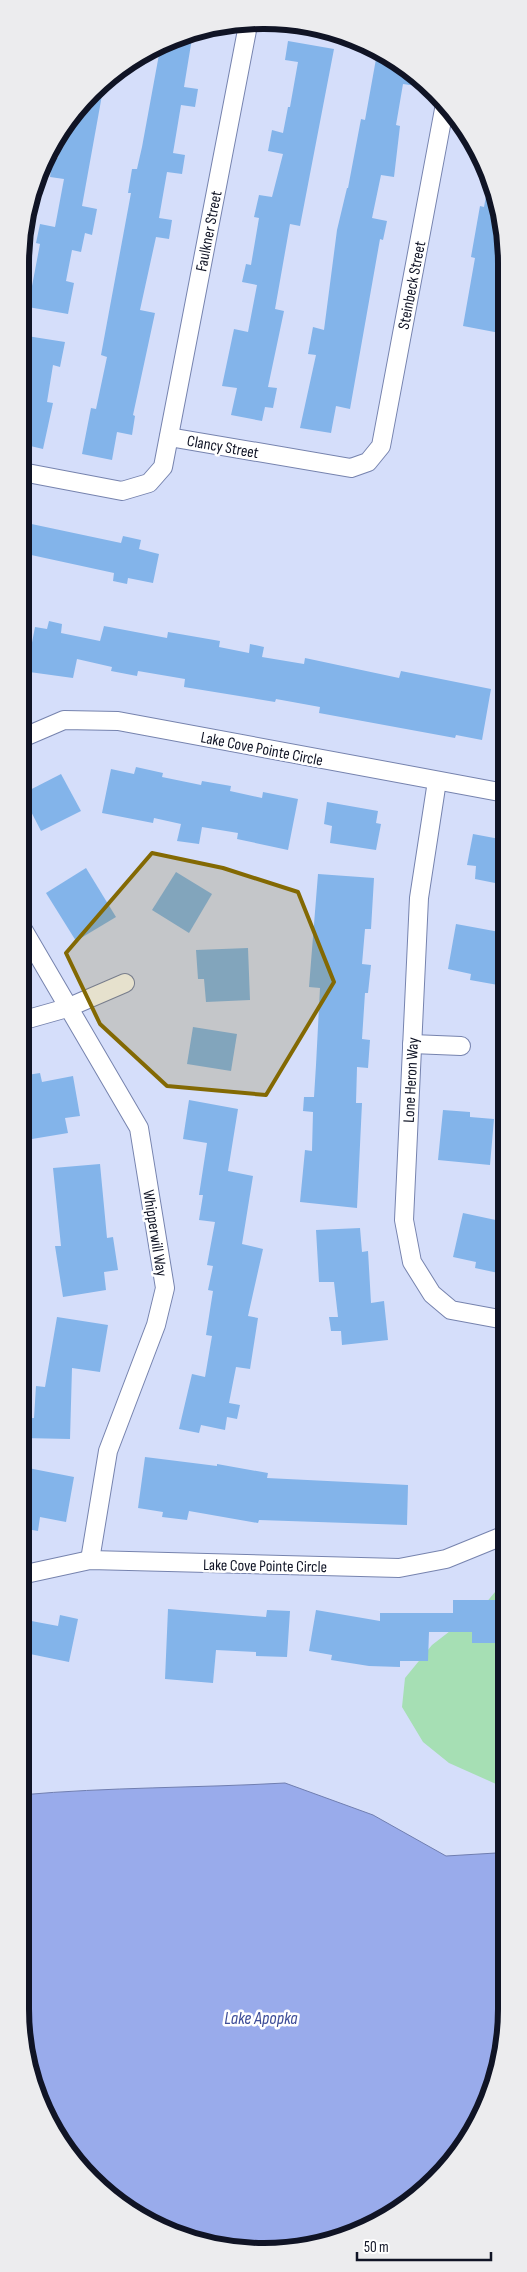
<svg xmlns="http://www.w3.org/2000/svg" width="527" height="2272" viewBox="0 0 527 2272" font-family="'Sofia Sans Condensed',sans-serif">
<rect width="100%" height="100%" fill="#d5defa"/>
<path fill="#a6dfb4" d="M 505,1580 L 505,1788 L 449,1763 L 423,1742 L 402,1707 L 405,1678 L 432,1645 L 485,1604 Z"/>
<path fill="#99abeb" stroke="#707eb0" d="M 285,1783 L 373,1815 L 446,1856 L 496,1853 L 505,1848 L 505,2041 L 475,2130 L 412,2202 L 341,2239 L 247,2251 L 156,2227 L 81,2169 L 38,2101 L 20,2008 L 20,1795 C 109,1787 197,1788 285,1783 Z"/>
<g fill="#83b4ea">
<path d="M 193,32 L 184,87 L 198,89 L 195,107 L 181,105 L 173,153 L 185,155 L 182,174 L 167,172 L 159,218 L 172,220 L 169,239 L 156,237 L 140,310 L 155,313 L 133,415 L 135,416 L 132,435 L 117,432 L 112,460 L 82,454 L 91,408 L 96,409 L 107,357 L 101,355 L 131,193 L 128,193 L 132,169 L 137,169 L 142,147 L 160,49 Z"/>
<path d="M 288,41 L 334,49 L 300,226 L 290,224 L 275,309 L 284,311 L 268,387 L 277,388 L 273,408 L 265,407 L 262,421 L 231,415 L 237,388 L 222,386 L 234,329 L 248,332 L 257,285 L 242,282 L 246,264 L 251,265 L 259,218 L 254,217 L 259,195 L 272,197 L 283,154 L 268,151 L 272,130 L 283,133 L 288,107 L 290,107 L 298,62 L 285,60 Z"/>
<path d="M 376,59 L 395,62 L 431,88 L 403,84 L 396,125 L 400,126 L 394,177 L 381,175 L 372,218 L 387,221 L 383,240 L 380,239 L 350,409 L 336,406 L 331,433 L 300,428 L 316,355 L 308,354 L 313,327 L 324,330 L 337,230 L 347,188 L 348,188 L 361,119 L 365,120 Z"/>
<path d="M 104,84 L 82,206 L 97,209 L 92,235 L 85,233 L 81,252 L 72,250 L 66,281 L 74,283 L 68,314 L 28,307 L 40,244 L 36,243 L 40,224 L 55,227 L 64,179 L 50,177 L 53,157 L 58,158 L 63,130 Z"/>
<path d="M 489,180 L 505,232 L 505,334 L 463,326 L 475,258 L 471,257 L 480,206 L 484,207 Z"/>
<path d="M 27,336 L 65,342 L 60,367 L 53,365 L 47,402 L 53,403 L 43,449 L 22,444 L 22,403 L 28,374 L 22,373 L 22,355 L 24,355 Z"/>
<path d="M 22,522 L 121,543 L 123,536 L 141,540 L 139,549 L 159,554 L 153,583 L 128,578 L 127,584 L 113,581 L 114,573 L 22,553 Z"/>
<path d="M 49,621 L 62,624 L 61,633 L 100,641 L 104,626 L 167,638 L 168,632 L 220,641 L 219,647 L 249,653 L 250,644 L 264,647 L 262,657 L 304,664 L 305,658 L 399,678 L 401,671 L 491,689 L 482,740 L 456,735 L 455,738 L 319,713 L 320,707 L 276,699 L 275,702 L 184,687 L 185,679 L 138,671 L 137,676 L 111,671 L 112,667 L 77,659 L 73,678 L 22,671 L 22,651 L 30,653 L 35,627 L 47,629 Z"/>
<path d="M 136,767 L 163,773 L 162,777 L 201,785 L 202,781 L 231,786 L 230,791 L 262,798 L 263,792 L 298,799 L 288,850 L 237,839 L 238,833 L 202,827 L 199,844 L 177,841 L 181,824 L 154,818 L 153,823 L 102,813 L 111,769 L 134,774 Z"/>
<path d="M 61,774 L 81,811 L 41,831 L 22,794 Z"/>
<path d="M 327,802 L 378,811 L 376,823 L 381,824 L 376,850 L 330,843 L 332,826 L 324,824 Z"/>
<path d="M 473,834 L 505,840 L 505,885 L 475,879 L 476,866 L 467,865 Z"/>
<path d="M 86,868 L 116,917 L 76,941 L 46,893 Z"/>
<path d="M 176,872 L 212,894 L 189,933 L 152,910 Z"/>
<path d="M 318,874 L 374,878 L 371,929 L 365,929 L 362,964 L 371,965 L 368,993 L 365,993 L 362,1039 L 370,1040 L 368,1068 L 357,1067 L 356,1103 L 362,1103 L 357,1208 L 300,1202 L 305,1150 L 312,1151 L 313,1112 L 303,1111 L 304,1097 L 314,1097 L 316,1065 L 320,988 L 309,987 Z"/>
<path d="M 456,924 L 505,933 L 505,947 L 498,985 L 470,980 L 471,974 L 448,969 Z"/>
<path d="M 248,948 L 250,1000 L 206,1002 L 204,979 L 198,979 L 196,950 Z"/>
<path d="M 193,1027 L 237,1034 L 231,1071 L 187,1064 Z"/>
<path d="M 40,1073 L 42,1082 L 73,1076 L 80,1116 L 65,1118 L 68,1133 L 32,1139 L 21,1076 Z"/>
<path d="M 189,1100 L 238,1109 L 228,1171 L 253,1176 L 242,1244 L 263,1249 L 248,1316 L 258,1318 L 250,1369 L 236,1367 L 229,1403 L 240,1405 L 237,1419 L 227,1417 L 225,1430 L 201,1425 L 199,1433 L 179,1429 L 192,1374 L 205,1377 L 212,1336 L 206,1335 L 213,1291 L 208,1290 L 213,1266 L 207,1265 L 215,1222 L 199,1220 L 203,1195 L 199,1195 L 207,1143 L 183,1139 Z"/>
<path d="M 443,1110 L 470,1112 L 470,1117 L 494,1119 L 490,1165 L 438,1160 Z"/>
<path d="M 100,1164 L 107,1238 L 113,1237 L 118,1270 L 104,1272 L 106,1290 L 63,1297 L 55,1246 L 61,1246 L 53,1168 Z"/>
<path d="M 463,1213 L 505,1222 L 503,1274 L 475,1268 L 476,1262 L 453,1257 Z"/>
<path d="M 360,1228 L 362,1252 L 368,1251 L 371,1303 L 384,1301 L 388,1340 L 342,1345 L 341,1331 L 331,1331 L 329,1317 L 338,1317 L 334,1282 L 319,1282 L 316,1230 Z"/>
<path d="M 57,1317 L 108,1325 L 100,1372 L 72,1368 L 70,1439 L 23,1438 L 24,1418 L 34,1418 L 36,1386 L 45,1387 Z"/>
<path d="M 145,1457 L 217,1466 L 217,1464 L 268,1473 L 267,1478 L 408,1485 L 407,1525 L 259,1520 L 258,1523 L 189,1511 L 187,1520 L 162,1517 L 163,1512 L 138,1508 Z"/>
<path d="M 23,1467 L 74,1477 L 66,1522 L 40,1517 L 38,1531 L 21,1528 L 21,1480 Z"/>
<path d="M 453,1600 L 500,1600 L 501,1643 L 472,1643 L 472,1632 L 429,1632 L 428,1661 L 400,1661 L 400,1667 L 369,1666 L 331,1660 L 332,1655 L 309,1651 L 316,1610 L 380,1621 L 380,1613 L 453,1613 Z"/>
<path d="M 168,1609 L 266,1617 L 267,1610 L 290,1611 L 287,1657 L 256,1656 L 256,1652 L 216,1650 L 213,1683 L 165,1679 Z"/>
<path d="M 60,1615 L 78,1619 L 69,1662 L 30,1654 L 32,1643 L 22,1641 L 26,1620 L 58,1626 Z"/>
</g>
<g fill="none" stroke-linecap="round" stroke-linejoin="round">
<defs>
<g id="minor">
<path d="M 169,437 L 351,468 L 368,462 L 381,446 L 445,104"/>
<path d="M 22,472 L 122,491 L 149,483 L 163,467 L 248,25"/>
<path d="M 22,738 L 64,720 L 118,721 L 505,793"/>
<path d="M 437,781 L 419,898 L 404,1220 L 412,1262 L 432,1294 L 451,1310 L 505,1320"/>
<path d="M 21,926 L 139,1128 L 165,1288 L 156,1325 L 108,1451 L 90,1560"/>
<path d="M 21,1021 L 67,1008 L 125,983"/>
<path d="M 412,1044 L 461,1046"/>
<path d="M 21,1575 L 90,1560 L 399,1568 L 446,1559 L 505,1535"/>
</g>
</defs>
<use href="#minor" stroke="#7683ae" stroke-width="20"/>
<use href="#minor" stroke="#fff" stroke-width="18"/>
</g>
<path fill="#836903" fill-opacity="0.2" stroke="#836903" stroke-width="4" stroke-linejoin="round" d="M 152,853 L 223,868 L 298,892 L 334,982 L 266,1095 L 167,1086 L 100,1024 L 66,953 Z"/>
<g text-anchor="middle" stroke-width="5" stroke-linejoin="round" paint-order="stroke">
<g font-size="16" fill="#101425" stroke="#fff">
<text transform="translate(208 231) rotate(-79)" y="6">Faulkner Street</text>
<text transform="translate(411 285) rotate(-79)" y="6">Steinbeck Street</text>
<text transform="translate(223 446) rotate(10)" y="6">Clancy Street</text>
<text transform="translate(262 748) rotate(11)" y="6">Lake Cove Pointe Circle</text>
<text transform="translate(410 1080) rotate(-87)" y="6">Lone Heron Way</text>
<text transform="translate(156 1233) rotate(81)" y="6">Whipperwill Way</text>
<text transform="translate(265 1565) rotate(1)" y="6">Lake Cove Pointe Circle</text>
</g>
<g font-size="18" font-style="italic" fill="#3d4d98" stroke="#fff">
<text x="261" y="2024">Lake Apopka</text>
</g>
</g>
<path d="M0 0H527V2272H0ZM263 29H264A234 234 0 0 1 498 263V2009A234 234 0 0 1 264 2243H263A234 234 0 0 1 29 2009V263A234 234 0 0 1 263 29Z" fill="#ececee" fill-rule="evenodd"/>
<path fill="none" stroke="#101425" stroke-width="6" d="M263 29H264A234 234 0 0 1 498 263V2009A234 234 0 0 1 264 2243H263A234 234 0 0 1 29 2009V263A234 234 0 0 1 263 29Z"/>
<path d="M357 2252v8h134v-8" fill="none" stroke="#101425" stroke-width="2.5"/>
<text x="364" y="2252" font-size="15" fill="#101425" stroke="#ffffff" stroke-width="4" paint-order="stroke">50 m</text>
</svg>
